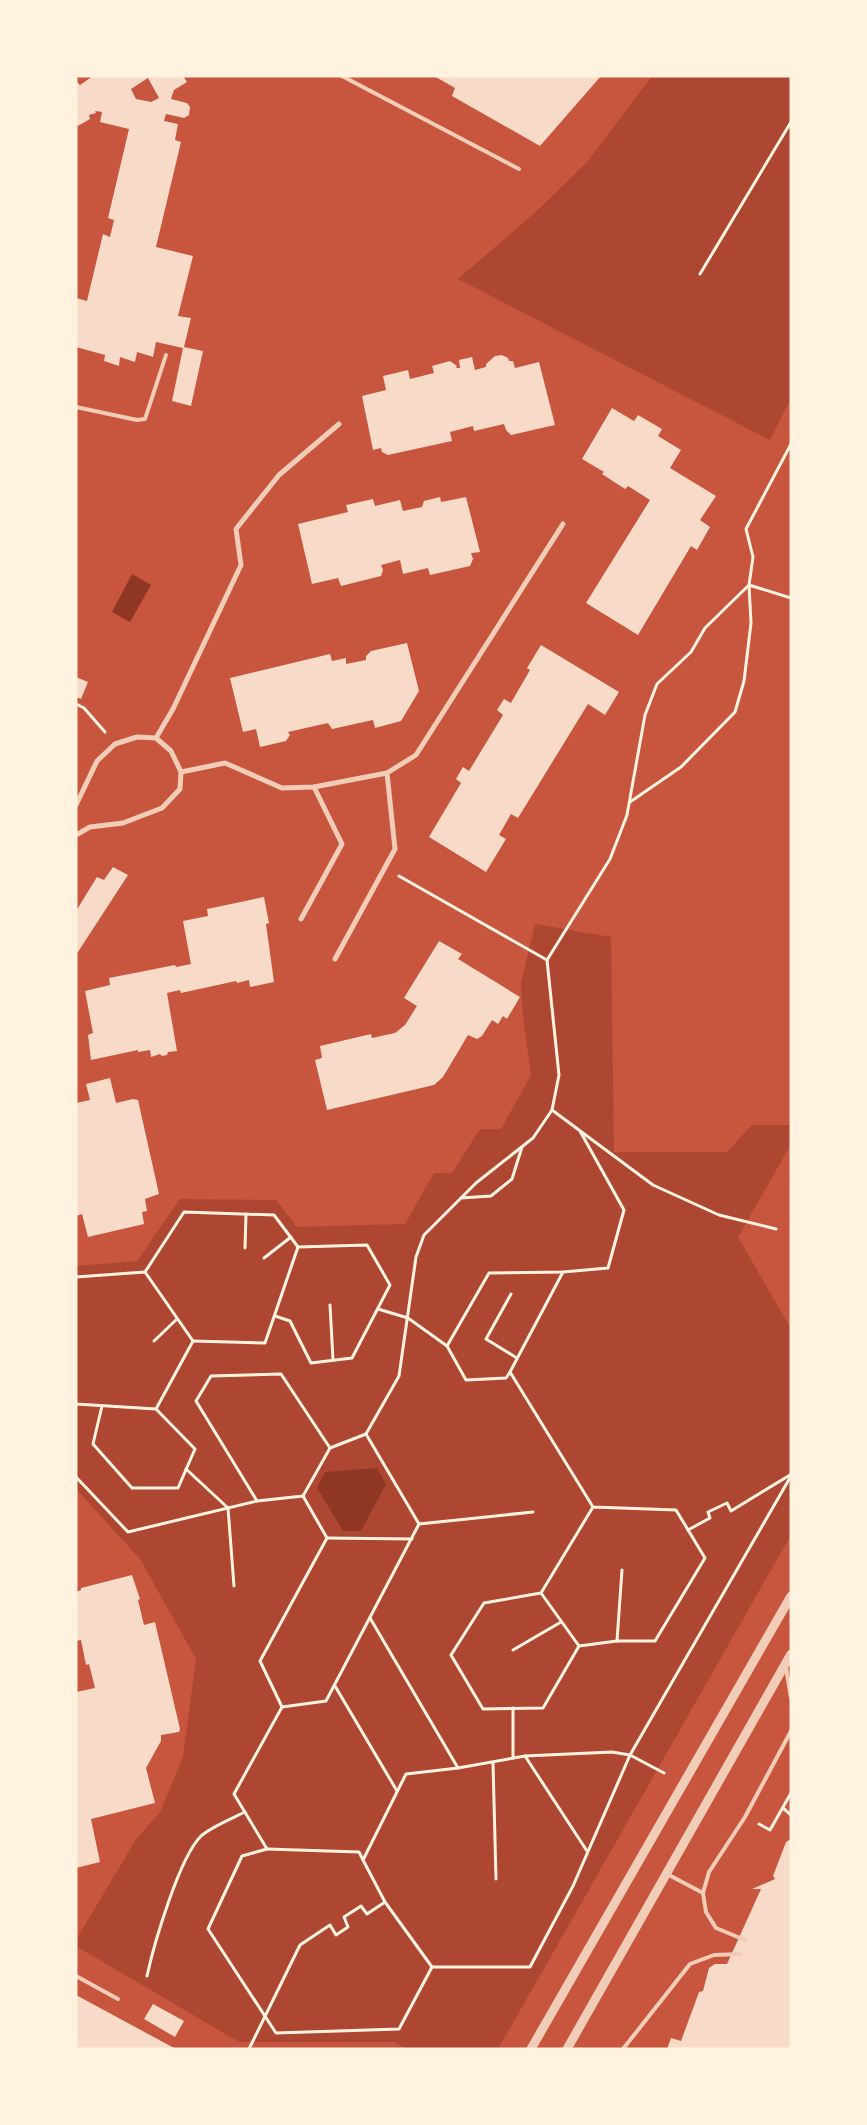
<svg xmlns="http://www.w3.org/2000/svg" width="867" height="2125" viewBox="0 0 867 2125" font-family="Mulish,sans-serif">
<rect width="100%" height="100%" fill="#c8553d"/>
<g fill="#ae4732">
<path d="M 652,76 L 791,76 L 791,398 L 770,440 L 458,279 L 540,208 L 587,162 Z"/>
<path d="M 535,924 L 611,937 L 614,1152 L 727,1152 L 752,1125 L 791,1125 L 791,1144 L 738,1237 L 791,1329 L 791,1535 L 498,2049 L 407,2049 L 394,2042 L 239,2042 L 76,1946 L 76,1940 L 135,1841 L 160,1812 L 183,1757 L 196,1659 L 140,1559 L 76,1489 L 76,1266 L 137,1261 L 180,1199 L 276,1200 L 297,1227 L 405,1224 L 434,1173 L 452,1173 L 480,1129 L 501,1129 L 531,1075 L 523,1017 L 521,983 Z"/>
</g>
<g fill="#8f3625">
<path d="M 132,574 L 151,585 L 130,622 L 112,612 Z"/>
<path d="M 377,1468 L 386,1484 L 361,1531 L 343,1531 L 317,1488 L 325,1472 Z"/>
</g>
<g fill="#f7dbc8" fill-rule="evenodd">
<path d="M 93,76 L 183,76 L 187,82 L 174,90 L 171,99 L 187,103 L 190,107 L 189,115 L 184,118 L 166,114 L 164,121 L 178,124 L 175,140 L 181,142 L 156,247 L 193,256 L 178,316 L 191,318 L 184,347 L 203,351 L 191,406 L 172,401 L 183,348 L 156,342 L 153,357 L 137,352 L 135,362 L 120,357 L 119,366 L 104,361 L 105,355 L 76,347 L 76,298 L 87,301 L 103,234 L 110,237 L 114,220 L 108,218 L 129,129 L 100,122 L 102,112 L 95,111 L 96,113 L 89,115 L 90,119 L 76,127 L 76,81 L 80,85 ZM 148,78 L 159,98 L 151,102 L 136,99 L 131,89 Z"/>
<path d="M 434,76 L 601,76 L 540,146 L 452,96 L 455,88 Z"/>
<path d="M 502,355 L 508,358 L 509,361 L 513,361 L 515,368 L 539,362 L 555,425 L 511,435 L 506,430 L 504,424 L 474,431 L 473,426 L 450,432 L 452,441 L 388,455 L 382,452 L 381,448 L 373,450 L 362,396 L 386,390 L 383,376 L 408,370 L 410,379 L 434,373 L 432,366 L 450,361 L 457,366 L 456,368 L 460,368 L 459,360 L 472,357 L 475,370 L 486,367 L 486,364 L 495,356 Z"/>
<path d="M 612,408 L 634,421 L 638,415 L 662,429 L 658,436 L 681,450 L 670,468 L 716,496 L 700,520 L 710,527 L 697,550 L 691,546 L 638,635 L 586,603 L 650,500 L 628,486 L 625,489 L 602,474 L 604,472 L 582,459 Z"/>
<path d="M 440,497 L 441,502 L 466,497 L 480,552 L 471,553 L 473,559 L 470,566 L 430,575 L 428,568 L 403,574 L 400,560 L 381,565 L 383,570 L 381,576 L 341,586 L 338,578 L 312,584 L 298,524 L 348,512 L 346,505 L 373,499 L 375,506 L 400,500 L 403,511 L 422,507 L 424,501 Z"/>
<path d="M 407,643 L 419,691 L 401,721 L 375,728 L 373,720 L 332,729 L 328,723 L 288,732 L 290,735 L 286,741 L 260,747 L 256,729 L 243,732 L 230,678 L 330,654 L 332,661 L 346,658 L 346,664 L 366,660 L 366,656 L 371,651 Z"/>
<path d="M 541,645 L 619,692 L 605,715 L 588,704 L 518,818 L 511,814 L 499,835 L 506,839 L 486,872 L 429,837 L 461,783 L 456,779 L 463,767 L 469,771 L 503,715 L 497,710 L 504,699 L 511,703 L 512,701 L 530,670 L 527,668 Z"/>
<path d="M 76,677 L 88,682 L 81,699 L 76,697 Z"/>
<path d="M 113,867 L 128,875 L 76,955 L 76,911 L 97,877 L 104,880 Z"/>
<path d="M 264,897 L 269,923 L 266,924 L 274,982 L 250,987 L 249,980 L 237,983 L 236,981 L 181,993 L 180,990 L 167,993 L 177,1051 L 168,1052 L 167,1055 L 162,1056 L 160,1054 L 151,1057 L 150,1050 L 138,1052 L 138,1050 L 91,1060 L 88,1035 L 93,1033 L 85,991 L 110,985 L 109,978 L 175,965 L 176,967 L 191,964 L 183,921 L 208,916 L 207,909 Z"/>
<path d="M 439,941 L 462,954 L 458,959 L 520,997 L 507,1019 L 503,1016 L 498,1024 L 492,1020 L 482,1036 L 477,1039 L 468,1035 L 443,1077 L 434,1085 L 327,1110 L 315,1060 L 322,1058 L 320,1046 L 371,1034 L 372,1038 L 395,1033 L 405,1025 L 417,1006 L 404,998 Z"/>
<path d="M 110,1078 L 116,1103 L 133,1099 L 138,1100 L 159,1194 L 145,1199 L 147,1211 L 142,1212 L 144,1224 L 88,1237 L 82,1214 L 76,1216 L 76,1103 L 90,1100 L 86,1084 Z"/>
<path d="M 132,1575 L 140,1599 L 138,1600 L 144,1625 L 155,1622 L 180,1729 L 179,1732 L 161,1735 L 161,1741 L 146,1768 L 155,1803 L 91,1819 L 100,1862 L 76,1868 L 76,1692 L 95,1688 L 89,1664 L 86,1665 L 81,1640 L 76,1641 L 76,1592 L 81,1590 L 81,1588 Z"/>
<path d="M 791,1839 L 791,2049 L 667,2049 L 671,2038 L 681,2041 L 699,1992 L 703,1991 L 709,1968 L 715,1964 L 727,1964 L 761,1889 L 752,1889 L 775,1879 L 773,1876 L 786,1842 Z"/>
<path d="M 76,1995 L 176,2049 L 76,2049 Z"/>
<path d="M 153,2004 L 184,2021 L 175,2037 L 144,2019 Z"/>
</g>
<g fill="none" stroke-linecap="round" stroke-linejoin="round">
<g stroke="#fff3e0" stroke-width="3">
<path d="M 700,274 L 791,122"/>
<path d="M 791,444 L 746,529 L 753,557 L 749,585 L 705,628 L 691,652 L 657,684 L 645,715 L 627,815 L 610,859 L 547,960 L 559,1075 L 552,1110 L 533,1138 L 476,1183 L 424,1235 L 416,1257 L 399,1376 L 366,1434 L 419,1524 L 326,1701 L 282,1707 L 234,1794 L 267,1849 L 242,1856 L 208,1929 L 276,2033 L 399,2029 L 432,1967 L 530,1967 L 573,1886 L 630,1755 L 791,1476"/>
<path d="M 76,704 L 84,708 L 105,732"/>
<path d="M 630,802 L 681,767 L 735,712 L 744,681 L 751,623 L 749,585 L 791,598"/>
<path d="M 399,876 L 547,960"/>
<path d="M 552,1110 L 653,1185 L 719,1215 L 776,1229"/>
<path d="M 580,1131 L 624,1210 L 608,1268 L 563,1272 L 489,1273 L 447,1346 L 466,1380 L 506,1378 L 510,1372 L 593,1507 L 676,1510 L 705,1558 L 655,1641 L 617,1641 L 579,1646 L 543,1708 L 483,1709 L 451,1655 L 484,1603 L 541,1593 L 593,1507"/>
<path d="M 461,1198 L 491,1196 L 512,1179 L 522,1147"/>
<path d="M 245,1248 L 246,1214"/>
<path d="M 264,1258 L 291,1237"/>
<path d="M 145,1272 L 184,1212 L 274,1215 L 298,1247 L 265,1343 L 193,1341"/>
<path d="M 76,1277 L 145,1272 L 193,1341 L 156,1409 L 76,1404"/>
<path d="M 511,1294 L 486,1339 L 517,1358"/>
<path d="M 330,1305 L 333,1360"/>
<path d="M 378,1309 L 408,1318 L 447,1346"/>
<path d="M 275,1316 L 290,1321 L 311,1363 L 352,1358 L 390,1285 L 367,1245 L 298,1247"/>
<path d="M 154,1341 L 177,1319"/>
<path d="M 510,1372 L 563,1272"/>
<path d="M 102,1406 L 93,1444 L 132,1488 L 178,1488 L 195,1449 L 156,1409"/>
<path d="M 186,1469 L 228,1508 L 234,1586"/>
<path d="M 76,1477 L 128,1532 L 257,1501 L 303,1496 L 327,1538 L 260,1661 L 282,1707"/>
<path d="M 303,1496 L 330,1448"/>
<path d="M 257,1501 L 196,1401 L 211,1376 L 281,1374 L 330,1448 L 366,1434"/>
<path d="M 419,1524 L 533,1512"/>
<path d="M 688,1530 L 710,1518 L 708,1512 L 727,1503 L 731,1511 L 790,1475"/>
<path d="M 327,1538 L 412,1539"/>
<path d="M 541,1593 L 579,1646"/>
<path d="M 370,1618 L 458,1768 L 525,1756 L 612,1752 L 630,1755 L 664,1773"/>
<path d="M 617,1641 L 622,1570"/>
<path d="M 513,1650 L 561,1622"/>
<path d="M 335,1686 L 397,1791"/>
<path d="M 513,1708 L 513,1758"/>
<path d="M 525,1756 L 587,1851"/>
<path d="M 493,1763 L 496,1879"/>
<path d="M 783,1808 L 791,1815"/>
<path d="M 759,1824 L 770,1830 L 791,1793"/>
<path d="M 267,1849 L 359,1852 L 363,1860 L 406,1774 L 458,1768"/>
<path d="M 363,1860 L 385,1902 L 432,1967"/>
<path d="M 147,1976 C 154,1944 179,1858 201,1836 C 211,1827 233,1818 245,1812"/>
<path d="M 249,2049 L 300,1945 L 330,1925 L 336,1935 L 348,1927 L 344,1917 L 361,1906 L 367,1914 L 385,1902"/>
</g>
<g stroke="#f1ccb7" stroke-width="4">
<path d="M 342,76 L 519,169"/>
<path d="M 76,407 L 137,420 L 145,419 L 166,355"/>
<path d="M 786,1668 L 791,1698"/>
<path d="M 667,1874 L 703,1893"/>
<path d="M 745,1940 L 716,1928 L 706,1912 L 703,1893 L 709,1872 L 745,1817 L 791,1731"/>
<path d="M 76,1976 L 118,1999"/>
<path d="M 623,2049 L 690,1964 L 714,1955 L 741,1954"/>
</g>
<g stroke="#f1ccb7" stroke-width="5">
<path d="M 156,738 L 173,709 L 241,565 L 236,529 L 279,475 L 339,424"/>
<path d="M 181,772 L 225,763 L 282,788 L 314,787 L 387,773 L 416,755 L 563,524"/>
<path d="M 76,805 L 97,761 L 115,744 L 137,737 L 156,738 L 171,751 L 181,772 L 180,789 L 162,808 L 123,823 L 90,827 L 76,835"/>
<path d="M 301,919 L 342,844 L 314,787"/>
<path d="M 335,959 L 395,849 L 387,773"/>
</g>
<g stroke="#f1ccb7" stroke-width="9">
<path d="M 531,2049 L 791,1596"/>
<path d="M 567,2049 L 791,1654"/>
</g>
</g>
<rect width="867" height="2125" fill="none" stroke="#fff3e0" stroke-width="155"/>
</svg>
